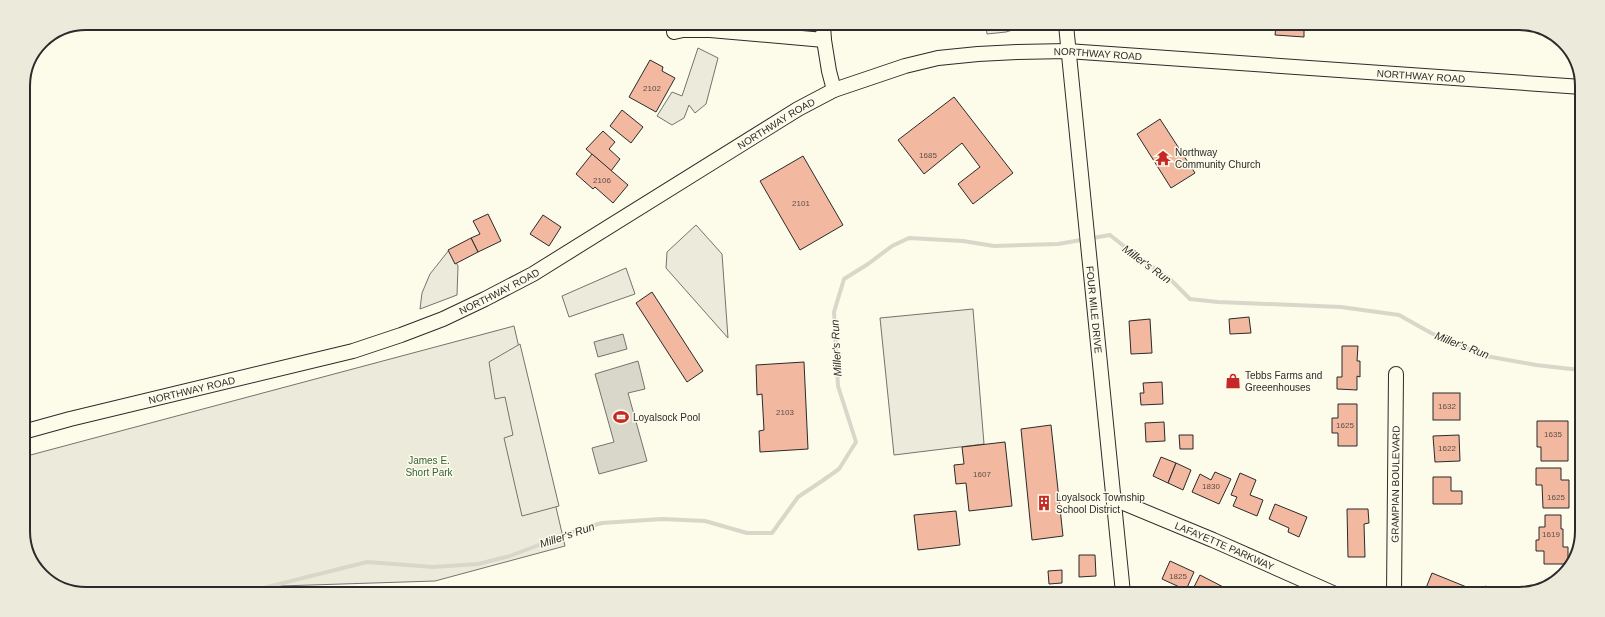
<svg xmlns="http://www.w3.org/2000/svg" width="1605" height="617" viewBox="0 0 1605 617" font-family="Helvetica,sans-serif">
<rect width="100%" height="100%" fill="#fdfbea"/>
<path fill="#ecebdb" stroke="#74746e" d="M 514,326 L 565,546 L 435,581 L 280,586 L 262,591 L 65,591 L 36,569 L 23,536 L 23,457 Z"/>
<g fill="#eceadb" stroke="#74746e">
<path d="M 981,25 L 1029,25 L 1006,32 L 987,34 L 986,26 Z"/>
<path d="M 698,48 L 718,58 L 706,104 L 695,113 L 689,105 L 684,118 L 672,125 L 657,116 L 672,92 L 682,96 Z"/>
<path d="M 696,225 L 722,254 L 728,338 L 666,268 L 667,252 Z"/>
<path d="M 449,250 L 458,266 L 457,295 L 420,309 L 422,293 L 430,274 Z"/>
<path d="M 626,268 L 635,294 L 569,317 L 562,296 Z"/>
<path d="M 973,309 L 984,444 L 894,455 L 880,318 Z"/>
<path d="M 520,344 L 559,506 L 522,516 L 504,438 L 513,435 L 505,397 L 495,399 L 489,362 Z"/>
</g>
<g fill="#d8d7c9" stroke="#74746e">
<path d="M 623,334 L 627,349 L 598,357 L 594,342 Z"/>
<path d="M 638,361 L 645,389 L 628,393 L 647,461 L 599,474 L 592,448 L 614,442 L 595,374 Z"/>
</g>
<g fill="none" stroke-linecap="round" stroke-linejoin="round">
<path stroke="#d8d7c9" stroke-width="4" d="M 251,591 L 367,562 L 433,567 L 478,564 L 510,556 L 583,528 L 602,523 L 662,519 L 705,521 L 747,533 L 772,533 L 798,497 L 822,481 L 839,469 L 856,442 L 838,386 L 834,312 L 844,279 L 868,264 L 892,246 L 909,238 L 963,241 L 994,246 L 1058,244 L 1110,235 L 1140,259 L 1169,278 L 1190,299 L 1218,302 L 1341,307 L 1399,315 L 1431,333 L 1486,356 L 1536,365 L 1580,370"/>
</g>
<g fill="#f2b8a0" stroke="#2b2b2b">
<path d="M 1276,26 L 1304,26 L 1304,37 L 1275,35 Z"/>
<path d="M 650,60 L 663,67 L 662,71 L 675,78 L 656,112 L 629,97 Z"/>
<path d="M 954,97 L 1013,173 L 973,204 L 958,184 L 980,167 L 962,143 L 924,174 L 898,140 Z"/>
<path d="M 622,110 L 643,127 L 631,143 L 610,126 Z"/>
<path d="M 1160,119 L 1195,173 L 1171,188 L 1137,134 Z"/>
<path d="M 603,131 L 615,142 L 609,149 L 620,159 L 611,171 L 586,149 Z"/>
<path d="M 592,154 L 628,185 L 613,203 L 595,187 L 593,189 L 576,174 Z"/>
<path d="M 803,156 L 843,225 L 800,250 L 760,181 Z"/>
<path d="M 488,214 L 501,241 L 478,252 L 471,238 L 480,234 L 473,221 Z"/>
<path d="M 543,215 L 561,227 L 549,246 L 530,234 Z"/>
<path d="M 471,238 L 478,252 L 455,264 L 448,250 Z"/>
<path d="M 652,292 L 703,371 L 687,382 L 636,303 Z"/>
<path d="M 1249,317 L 1251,333 L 1230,334 L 1229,319 Z"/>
<path d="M 1150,319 L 1152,353 L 1131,354 L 1129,321 Z"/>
<path d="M 1342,346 L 1358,346 L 1357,361 L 1360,361 L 1360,377 L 1357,376 L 1357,390 L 1337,389 L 1337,377 L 1342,377 Z"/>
<path d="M 804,362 L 808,449 L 760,452 L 759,431 L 764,430 L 762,394 L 757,395 L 756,365 Z"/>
<path d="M 1162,382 L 1163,404 L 1141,405 L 1140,393 L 1144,393 L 1143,383 Z"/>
<rect x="1433" y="393" width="27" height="27"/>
<path d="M 1338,404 L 1357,404 L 1357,446 L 1338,446 L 1338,433 L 1332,433 L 1332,418 L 1338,418 Z"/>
<path d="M 1537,421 L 1568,421 L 1568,461 L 1541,461 L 1541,447 L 1537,447 Z"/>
<path d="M 1164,422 L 1165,441 L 1146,442 L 1145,423 Z"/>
<path d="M 1051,425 L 1063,536 L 1032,540 L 1021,429 Z"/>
<path d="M 1179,435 L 1193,435 L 1193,449 L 1180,449 Z"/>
<path d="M 1459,435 L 1460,461 L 1435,462 L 1433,436 Z"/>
<path d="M 1005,442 L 1012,506 L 969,511 L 966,483 L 956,484 L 954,465 L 964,464 L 962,447 Z"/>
<path d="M 1161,457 L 1176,463 L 1168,483 L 1153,476 Z"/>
<path d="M 1176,463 L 1191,470 L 1183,490 L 1168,483 Z"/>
<path d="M 1536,468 L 1561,468 L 1561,480 L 1569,480 L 1569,508 L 1543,508 L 1542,485 L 1536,485 Z"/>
<path d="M 1215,472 L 1231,479 L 1219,504 L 1192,492 L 1200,474 L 1211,480 Z"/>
<path d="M 1240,473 L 1256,480 L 1250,495 L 1263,500 L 1257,516 L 1233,506 L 1237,497 L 1231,495 Z"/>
<path d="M 1433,477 L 1451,477 L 1451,491 L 1462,491 L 1462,504 L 1433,504 Z"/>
<path d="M 1275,504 L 1307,517 L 1299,537 L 1288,532 L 1289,528 L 1269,519 Z"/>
<path d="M 1347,509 L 1368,509 L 1369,523 L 1364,524 L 1365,557 L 1348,557 Z"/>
<path d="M 956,511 L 960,545 L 918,550 L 914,515 Z"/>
<path d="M 1545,515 L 1561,515 L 1561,529 L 1563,529 L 1563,547 L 1568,547 L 1568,564 L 1544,564 L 1544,551 L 1536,551 L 1536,540 L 1539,540 L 1539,527 L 1545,527 Z"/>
<path d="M 1079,555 L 1095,555 L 1096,576 L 1079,577 Z"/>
<path d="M 1170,561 L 1194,572 L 1186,590 L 1162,579 Z"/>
<path d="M 1062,570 L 1062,583 L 1049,584 L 1048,571 Z"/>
<path d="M 1432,573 L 1474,590 L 1472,594 L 1441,594 L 1426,588 Z"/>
<path d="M 1200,575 L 1233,592 L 1232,593 L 1197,593 L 1192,591 Z"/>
<path d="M 1485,586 L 1503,594 L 1481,594 Z"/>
</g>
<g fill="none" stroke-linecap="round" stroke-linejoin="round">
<defs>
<g id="minor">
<path d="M 675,24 L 674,32 L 683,30 L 710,30 L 824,40 L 823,25"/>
<path id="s1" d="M 1066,25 L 1123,593"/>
<path d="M 824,40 L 829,71 L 834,90"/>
<path id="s2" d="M 23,432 L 70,419 L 353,351 L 401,335 L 443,319 L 485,299 L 533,274 L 798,109 L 834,90 L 905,66 L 938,58 L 978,54 L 1017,52 L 1067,51 L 1582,87"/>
<path id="s3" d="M 1114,499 L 1213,540 L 1335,594"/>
<path id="s4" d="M 1394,594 L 1396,374"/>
</g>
</defs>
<use href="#minor" stroke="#2b2b2b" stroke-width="16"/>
<use href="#minor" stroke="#fdfbea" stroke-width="14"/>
</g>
<defs>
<symbol id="temple-bare" viewBox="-9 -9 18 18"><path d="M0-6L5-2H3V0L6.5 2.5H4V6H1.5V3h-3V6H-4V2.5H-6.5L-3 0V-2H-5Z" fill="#c62828" stroke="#fdfbea" stroke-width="2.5" paint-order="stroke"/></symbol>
<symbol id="shop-bare" viewBox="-9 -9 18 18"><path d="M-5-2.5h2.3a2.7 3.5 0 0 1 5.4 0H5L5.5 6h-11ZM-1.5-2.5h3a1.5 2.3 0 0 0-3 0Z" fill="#c62828" stroke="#fdfbea" stroke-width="2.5" paint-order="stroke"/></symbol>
<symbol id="stadium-bare" viewBox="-9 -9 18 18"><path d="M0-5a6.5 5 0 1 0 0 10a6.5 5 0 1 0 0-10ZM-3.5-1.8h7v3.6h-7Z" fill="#c62828" stroke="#fdfbea" stroke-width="2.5" paint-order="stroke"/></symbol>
<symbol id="building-bare" viewBox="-9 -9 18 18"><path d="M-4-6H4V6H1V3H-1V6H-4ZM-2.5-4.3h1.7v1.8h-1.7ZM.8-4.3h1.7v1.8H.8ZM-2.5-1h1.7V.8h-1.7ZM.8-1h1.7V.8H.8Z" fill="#c62828" stroke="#fdfbea" stroke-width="2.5" paint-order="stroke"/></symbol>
</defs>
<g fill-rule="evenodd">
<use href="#temple-bare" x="1152" y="147" width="22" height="22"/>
<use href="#shop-bare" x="1222" y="370" width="22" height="22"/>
<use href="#stadium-bare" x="610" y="406" width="22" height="22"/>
<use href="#building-bare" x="1033" y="492" width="22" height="22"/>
</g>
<g text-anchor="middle" stroke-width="3" stroke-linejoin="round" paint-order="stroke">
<g font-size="8" fill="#5d4e48">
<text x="652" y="91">2102</text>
<text x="928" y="158">1685</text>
<text x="602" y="183">2106</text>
<text x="801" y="206">2101</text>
<text x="1447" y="409">1632</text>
<text x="785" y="415">2103</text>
<text x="1345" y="428">1625</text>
<text x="1553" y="437">1635</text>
<text x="1447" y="451">1622</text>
<text x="982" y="477">1607</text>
<text x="1211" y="489">1830</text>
<text x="1556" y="500">1625</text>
<text x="1551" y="537">1619</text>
<text x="1178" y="579">1825</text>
</g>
<g font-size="10" fill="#2b2b2b" stroke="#fdfbea">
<text dy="4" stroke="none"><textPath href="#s2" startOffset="1158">NORTHWAY ROAD</textPath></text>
<text dy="4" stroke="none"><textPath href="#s2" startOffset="1482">NORTHWAY ROAD</textPath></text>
<text dy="4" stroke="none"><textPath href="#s2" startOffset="822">NORTHWAY ROAD</textPath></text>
<text dy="4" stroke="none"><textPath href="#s2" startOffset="498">NORTHWAY ROAD</textPath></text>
<text dy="4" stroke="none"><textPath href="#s1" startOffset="286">FOUR MILE DRIVE</textPath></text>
<text dy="4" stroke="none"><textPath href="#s2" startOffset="174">NORTHWAY ROAD</textPath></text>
<text dy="4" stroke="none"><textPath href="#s4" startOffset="110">GRAMPIAN BOULEVARD</textPath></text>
<text dy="4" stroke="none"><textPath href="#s3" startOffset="120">LAFAYETTE PARKWAY</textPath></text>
</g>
<g font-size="10" fill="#2b2b2b" stroke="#fdfbea" text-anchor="start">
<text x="1175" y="156">Northway<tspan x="1175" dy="12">Community Church</tspan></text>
<text x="1245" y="379">Tebbs Farms and<tspan x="1245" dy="12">Greeenhouses</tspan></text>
<text x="633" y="421">Loyalsock Pool</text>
<text x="1056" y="501">Loyalsock Township<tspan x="1056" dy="12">School District</tspan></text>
</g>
<g font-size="10" fill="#34623c" stroke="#fdfbea">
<text x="429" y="464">James E.<tspan x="429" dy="12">Short Park</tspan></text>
</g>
<g font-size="11" font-style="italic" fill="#2b2b2b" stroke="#fdfbea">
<text transform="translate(1147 264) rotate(36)" y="4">Miller's Run</text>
<text transform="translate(1462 345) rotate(21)" y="4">Miller's Run</text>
<text transform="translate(836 348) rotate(-93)" y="4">Miller's Run</text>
<text transform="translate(567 535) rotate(-19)" y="4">Miller's Run</text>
</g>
</g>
<path d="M0 0H1605V617H0ZM86 30H1519A56 56 0 0 1 1575 86V531A56 56 0 0 1 1519 587H86A56 56 0 0 1 30 531V86A56 56 0 0 1 86 30Z" fill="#eceadb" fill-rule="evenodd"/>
<path fill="none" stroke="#2b2b2b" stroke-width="2" d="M86 30H1519A56 56 0 0 1 1575 86V531A56 56 0 0 1 1519 587H86A56 56 0 0 1 30 531V86A56 56 0 0 1 86 30Z"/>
</svg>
